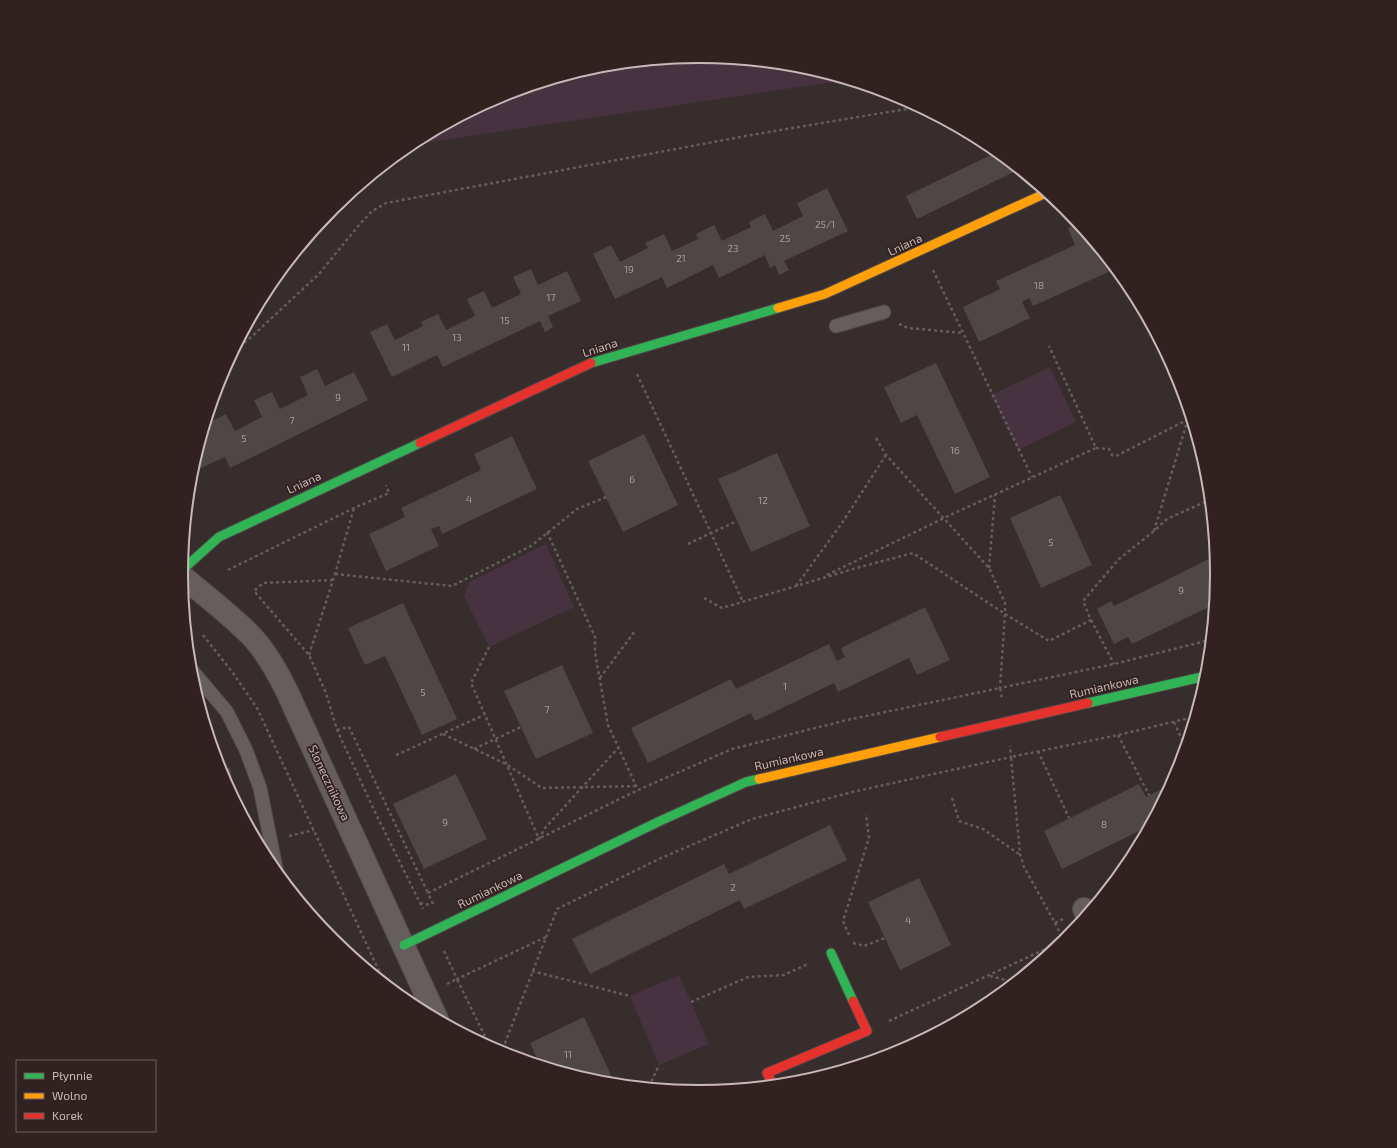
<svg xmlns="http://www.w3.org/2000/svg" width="1397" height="1148" viewBox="0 0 1397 1148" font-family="'Exo 2',sans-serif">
<rect width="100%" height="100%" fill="#382d2d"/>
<g fill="#46333f">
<path d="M 699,56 L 800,66 L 846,80 L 409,145 L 500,95 L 598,66 Z"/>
<path d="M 1050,367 L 1076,422 L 1018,450 L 991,395 Z"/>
<path d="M 546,544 L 574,607 L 489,647 L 464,596 L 469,582 Z"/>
<path d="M 679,975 L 709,1044 L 659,1065 L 630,996 Z"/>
</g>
<g fill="#4f4646">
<path d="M 997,152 L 1018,170 L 917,219 L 906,196 Z"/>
<path d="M 827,188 L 848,231 L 784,261 L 789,270 L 779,275 L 775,265 L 770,268 L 765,255 L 719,278 L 713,265 L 667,288 L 662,277 L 615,299 L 593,254 L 611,245 L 620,262 L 648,248 L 645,243 L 664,234 L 672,251 L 698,239 L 696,234 L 714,225 L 722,241 L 751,227 L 749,222 L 765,214 L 773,231 L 803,216 L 797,203 Z"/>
<path d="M 1078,223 L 1115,269 L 1033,306 L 1029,298 L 1022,302 L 1030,318 L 979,342 L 963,307 L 1000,289 L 996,281 L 1075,245 L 1068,228 Z"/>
<path d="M 531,269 L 538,285 L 567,271 L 581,301 L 548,316 L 553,327 L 545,332 L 540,321 L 443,367 L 437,355 L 392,377 L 370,332 L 387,324 L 395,340 L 423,326 L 421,322 L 438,314 L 446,330 L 475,316 L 467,299 L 484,291 L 492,308 L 521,294 L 513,277 Z"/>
<path d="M 936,363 L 990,477 L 955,494 L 917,415 L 901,423 L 884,387 Z"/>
<path d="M 317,369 L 325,386 L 354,372 L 368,400 L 230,468 L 225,457 L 190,473 L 204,430 L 210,427 L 208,423 L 226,414 L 235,431 L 262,417 L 254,400 L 272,392 L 280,409 L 308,395 L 300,377 Z"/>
<path d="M 644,434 L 678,505 L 623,532 L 588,461 Z"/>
<path d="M 512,436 L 537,489 L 442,534 L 439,526 L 431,529 L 439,546 L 386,571 L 369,534 L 405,517 L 401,508 L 481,470 L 474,454 Z"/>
<path d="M 777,453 L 810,526 L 751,552 L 718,479 Z"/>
<path d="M 1060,495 L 1092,565 L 1041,588 L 1010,518 Z"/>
<path d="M 1215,556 L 1216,574 L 1213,605 L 1132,644 L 1128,637 L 1114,644 L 1097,609 L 1111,601 L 1114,606 Z"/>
<path d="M 403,603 L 457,719 L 422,735 L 385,656 L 365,665 L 348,628 Z"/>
<path d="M 925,607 L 950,660 L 917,675 L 909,658 L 838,692 L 834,683 L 755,721 L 751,713 L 648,763 L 631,728 L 731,679 L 736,689 L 829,644 L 837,661 L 845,657 L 841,648 Z"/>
<path d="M 562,665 L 593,733 L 536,759 L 504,691 Z"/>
<path d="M 230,768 L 237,803 L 219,770 Z"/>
<path d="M 456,774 L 487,839 L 424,869 L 393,804 Z"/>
<path d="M 1139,784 L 1146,797 L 1170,785 L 1145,832 L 1143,829 L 1062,869 L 1044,831 Z"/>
<path d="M 830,825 L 847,860 L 744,909 L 740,900 L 590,974 L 572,939 L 724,864 L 729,874 Z"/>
<path d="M 919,878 L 951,945 L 900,970 L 868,902 Z"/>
<path d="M 584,1017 L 615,1084 L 597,1082 L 566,1073 L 565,1071 L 563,1072 L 540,1065 L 530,1043 Z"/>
</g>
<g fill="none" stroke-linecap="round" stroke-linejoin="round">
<defs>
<g id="lane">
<path d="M 836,326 L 884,312"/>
<path d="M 190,668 L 227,712 L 246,750 L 260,788 L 277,873"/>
</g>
<g id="street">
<path d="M 181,575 C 205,596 233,616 255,640 C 272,660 285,686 295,709 L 437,1019"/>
<path d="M 1084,909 L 1086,914"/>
</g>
<g id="fast">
<path d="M 591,363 L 778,308"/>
<path d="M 181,571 L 219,537 L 420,443"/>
<path d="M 1088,703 L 1206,676"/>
<path d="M 404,945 L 660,821 L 746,782 L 759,779"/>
<path d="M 831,953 L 853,1001"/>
</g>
<g id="slow">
<path d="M 778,308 L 825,294 L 1046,193"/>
<path d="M 759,779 L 940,737"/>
</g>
<g id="jam">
<path d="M 420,443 L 591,363"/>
<path d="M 940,737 L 1088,703"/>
<path d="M 773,1085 L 767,1073 L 867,1031 L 853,1001"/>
</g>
</defs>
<use href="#lane" stroke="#514949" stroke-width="15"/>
<use href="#street" stroke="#514949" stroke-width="24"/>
<use href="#fast" stroke="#514949" stroke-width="11"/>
<use href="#slow" stroke="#514949" stroke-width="11"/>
<use href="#jam" stroke="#514949" stroke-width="11"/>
<g stroke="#655d5d" stroke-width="2.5" stroke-dasharray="3 3" stroke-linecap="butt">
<path d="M 933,270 L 1032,477"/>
<path d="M 899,324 L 908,328 L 963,333"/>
<path d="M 234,349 L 248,340 L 319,274 L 359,225 L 371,212 L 386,203 L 751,135 L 918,107"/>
<path d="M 637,374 L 711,533 L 737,521"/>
<path d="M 1188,419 L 1154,531 L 1167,519 L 1209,500"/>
<path d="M 1188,420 L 1194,432"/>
<path d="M 876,438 L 886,455 L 989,568 L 1005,603 L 1005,614 L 1049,641 L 1091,620 L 1083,601 L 1119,559 L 1154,531"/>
<path d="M 1096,448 L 1109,449 L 1112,455 L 1116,456 L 1187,420"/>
<path d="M 547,532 L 595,637 L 595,653 L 608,725 L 638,790"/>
<path d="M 688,544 L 711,533 L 743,602"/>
<path d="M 989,568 L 995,495"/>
<path d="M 228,570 L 354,508 L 389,493 L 386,485"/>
<path d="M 335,574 L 452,586 L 531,546 L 577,509 L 606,497"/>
<path d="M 827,575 L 944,518 L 1096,448 L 1049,346"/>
<path d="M 333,580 L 263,583 L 254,591 L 309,655 L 326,693 L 337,730 L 375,812 L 423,909"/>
<path d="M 796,586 L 842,523 L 886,455"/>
<path d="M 704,598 L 722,608 L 860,567 L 913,553 L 1005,614 L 1000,688 L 1114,664 L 1210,640"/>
<path d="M 1091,620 L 1114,664"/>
<path d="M 203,635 L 233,673 L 257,708 L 385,984"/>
<path d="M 489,647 L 471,683 L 539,839 L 545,828 L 619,747"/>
<path d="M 309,655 L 335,574 L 354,508"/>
<path d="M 600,678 L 635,631"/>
<path d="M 1174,722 L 1185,746"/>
<path d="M 337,730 L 349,727 L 428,893"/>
<path d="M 443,734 L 506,764 L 542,788 L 637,786"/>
<path d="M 1118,735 L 1149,795"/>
<path d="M 474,749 L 521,727"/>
<path d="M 1038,751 L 1069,818"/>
<path d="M 396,755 L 484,715"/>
<path d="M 952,798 L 959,821 L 983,829 L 1019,854"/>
<path d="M 289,836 L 314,830"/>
<path d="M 420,903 L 430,905"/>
<path d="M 433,904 L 428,893 L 638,790 L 732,749 L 847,720 L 1000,688 L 1002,698"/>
<path d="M 1063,919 L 1055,923 L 1024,867 L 1020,854 L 1011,757 L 1118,735 L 1194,717"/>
<path d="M 1055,923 L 1064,941"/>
<path d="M 849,935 L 843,921 L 869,838 L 866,814"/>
<path d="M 853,943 L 864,946 L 885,938"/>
<path d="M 444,951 L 457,979 L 546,937"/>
<path d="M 532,971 L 630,996"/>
<path d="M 990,976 L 1013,982"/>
<path d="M 447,984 L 457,979 L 490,1047"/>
<path d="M 691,1002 L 748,977 L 784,975 L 808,964"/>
<path d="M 889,1021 L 1063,941"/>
<path d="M 494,1049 L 505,1043 L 557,909 L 659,859 L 752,819 L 852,792 L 1011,757 L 1010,746"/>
<path d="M 649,1087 L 659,1065"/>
</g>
<use href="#lane" stroke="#665d5d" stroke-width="13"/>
<use href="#street" stroke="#665d5d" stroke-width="22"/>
<use href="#fast" stroke="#30b455" stroke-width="9"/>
<use href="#slow" stroke="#ff9f0a" stroke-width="9"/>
<use href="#jam" stroke="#e5322d" stroke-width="9"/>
</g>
<g text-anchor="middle" stroke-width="3.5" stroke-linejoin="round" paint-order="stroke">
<g font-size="10" fill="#aa9c9c">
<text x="825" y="228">25/1</text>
<text x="785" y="242">25</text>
<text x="733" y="252">23</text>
<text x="681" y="262">21</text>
<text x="629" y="273">19</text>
<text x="1039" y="289">18</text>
<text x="551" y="301">17</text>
<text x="505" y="324">15</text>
<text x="457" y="341">13</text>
<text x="406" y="351">11</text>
<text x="338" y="401">9</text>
<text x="292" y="424">7</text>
<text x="244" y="442">5</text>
<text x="955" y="454">16</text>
<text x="632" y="483">6</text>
<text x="469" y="503">4</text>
<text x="763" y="504">12</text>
<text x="1051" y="546">5</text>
<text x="1181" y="594">9</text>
<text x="785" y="690">1</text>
<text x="423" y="696">5</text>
<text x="547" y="713">7</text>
<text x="445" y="826">9</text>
<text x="1104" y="828">8</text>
<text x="733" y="891">2</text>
<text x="908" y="924">4</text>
<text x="568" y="1058">11</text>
</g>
<g font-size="12" fill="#c8b8b8" stroke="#322121">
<text transform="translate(905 245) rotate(-25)" y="4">Lniana</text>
<text transform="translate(600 348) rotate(-18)" y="4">Lniana</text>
<text transform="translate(304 483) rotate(-25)" y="4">Lniana</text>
<text transform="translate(1104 687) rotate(-13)" y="4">Rumiankowa</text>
<text transform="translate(789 759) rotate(-13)" y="4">Rumiankowa</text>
<text transform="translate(329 783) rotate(65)" y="4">Słonecznikowa</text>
<text transform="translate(490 890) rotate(-26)" y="4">Rumiankowa</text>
</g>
</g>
<path d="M0 0H1397V1148H0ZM188 574a511 511 0 1 1 1022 0a511 511 0 1 1-1022 0Z" fill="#322121" fill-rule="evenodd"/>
<path fill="none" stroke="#c8b8b8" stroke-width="2" d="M188 574a511 511 0 1 1 1022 0a511 511 0 1 1-1022 0Z"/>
<rect x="16" y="1060" width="140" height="72" fill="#322121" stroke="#6e5d5d"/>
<rect x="24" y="1073" width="20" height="6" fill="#30b455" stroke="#6e5d5d"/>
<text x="52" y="1080" font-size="12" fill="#c8b8b8">Płynnie</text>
<rect x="24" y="1093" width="20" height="6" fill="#ff9f0a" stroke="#6e5d5d"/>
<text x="52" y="1100" font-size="12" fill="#c8b8b8">Wolno</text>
<rect x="24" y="1113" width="20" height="6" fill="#e5322d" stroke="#6e5d5d"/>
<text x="52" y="1120" font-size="12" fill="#c8b8b8">Korek</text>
</svg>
